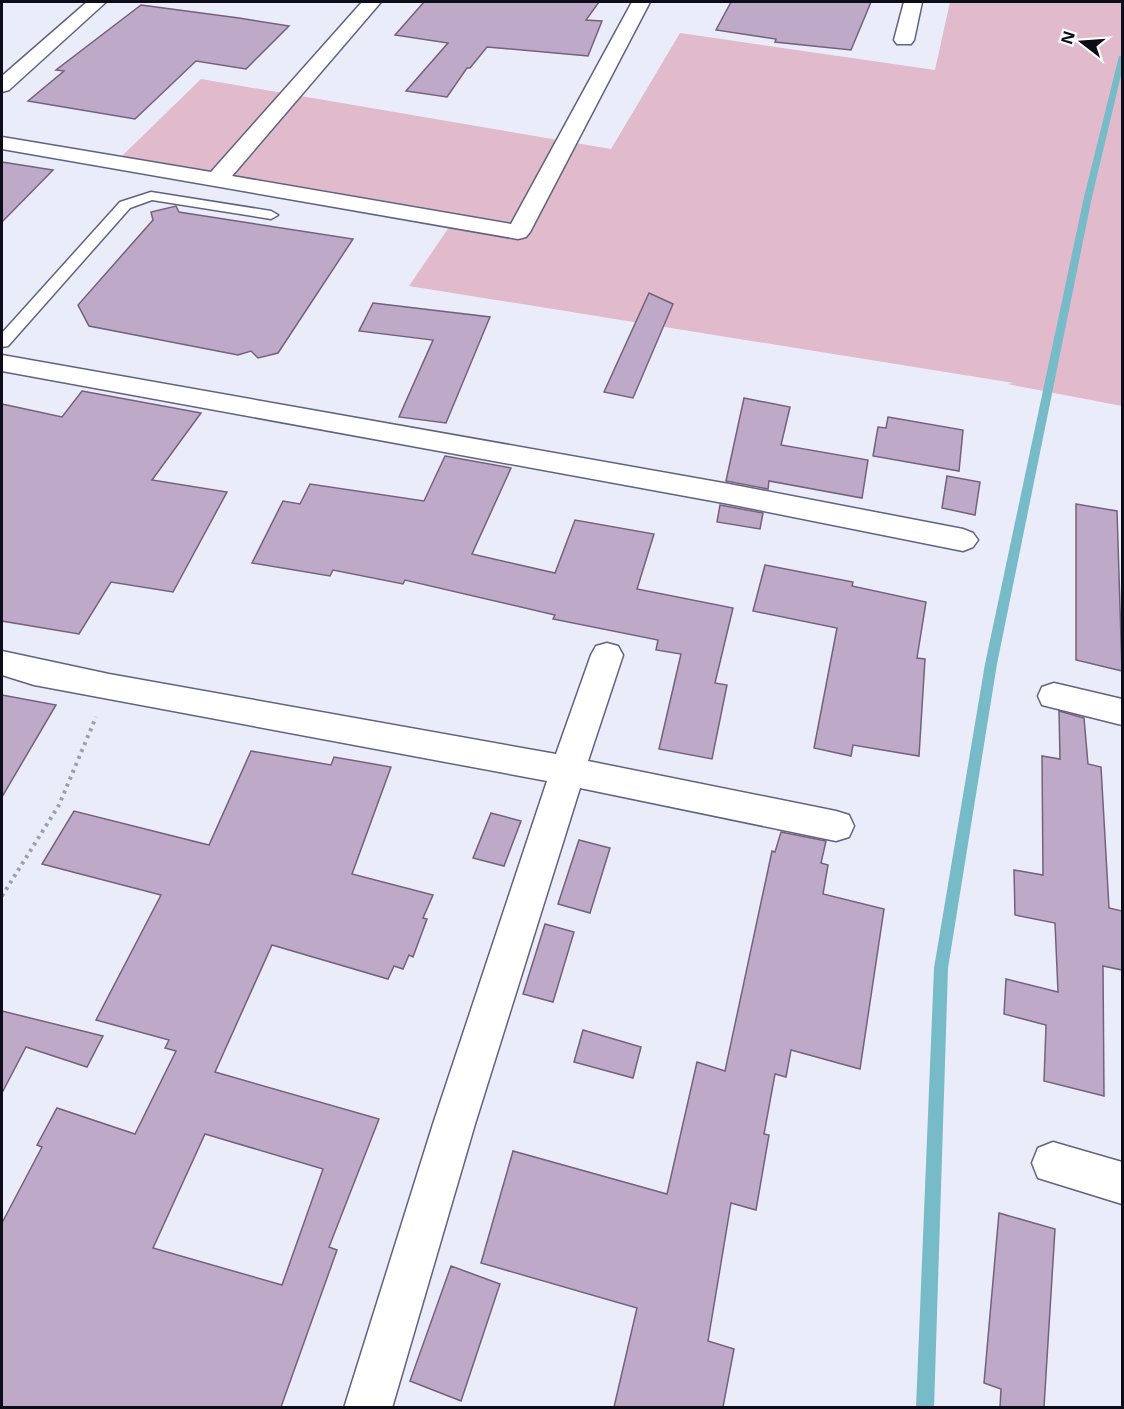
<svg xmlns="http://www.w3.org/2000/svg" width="1124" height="1409" viewBox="0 0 1124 1409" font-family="'Noto Sans',sans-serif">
<rect width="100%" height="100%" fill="#ebecfa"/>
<path fill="#e1bacb" d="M 950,2 L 1122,2 L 1122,406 L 1007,384 L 1014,383 L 409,286 L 458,214 L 122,156 L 201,79 L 611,149 L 680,33 L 935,70 Z"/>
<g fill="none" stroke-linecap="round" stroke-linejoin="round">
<path fill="#77bbc8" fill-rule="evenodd" d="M 1119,56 L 1122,56 L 1122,71 L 1092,197 L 997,664 L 948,968 L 934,1408 L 916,1408 L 934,968 L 985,664 L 1084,197 Z"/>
</g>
<g fill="#beaac8" stroke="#74617c" stroke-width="1.5" fill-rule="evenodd">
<path d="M 424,2 L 599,2 L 586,20 L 602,21 L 588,56 L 487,47 L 470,68 L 467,68 L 447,97 L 406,91 L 448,43 L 395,35 Z"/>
<path d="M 731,2 L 871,2 L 851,50 L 775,42 L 776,39 L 716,30 Z"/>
<path d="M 141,5 L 239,18 L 289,26 L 246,69 L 196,61 L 135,119 L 28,101 L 64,71 L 56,70 Z"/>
<path d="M 2,162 L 53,170 L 2,222 Z"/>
<path d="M 176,206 L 179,212 L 353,239 L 278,353 L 258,358 L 251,351 L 238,355 L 89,326 L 78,305 L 153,220 L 151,212 Z"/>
<path d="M 649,293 L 673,304 L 633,398 L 604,392 Z"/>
<path d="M 373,303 L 490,317 L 446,423 L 399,417 L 433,340 L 359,331 Z"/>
<path d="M 82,391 L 201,413 L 152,480 L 227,492 L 173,592 L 111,582 L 79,634 L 2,621 L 2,404 L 62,417 Z"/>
<path d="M 744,398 L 790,407 L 781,445 L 868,460 L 862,498 L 769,481 L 768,489 L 726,481 Z"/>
<path d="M 888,417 L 963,430 L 959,471 L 873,456 L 878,427 L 886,428 Z"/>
<path d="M 445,456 L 511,468 L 472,554 L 555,573 L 575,520 L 654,534 L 637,589 L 733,608 L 715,683 L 727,685 L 712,759 L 659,749 L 681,654 L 656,650 L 658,640 L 553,619 L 555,615 L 405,580 L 403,584 L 333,570 L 330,576 L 252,563 L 283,501 L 300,504 L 310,484 L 424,501 Z"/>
<path d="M 947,476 L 980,482 L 975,515 L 942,508 Z"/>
<path d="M 1076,504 L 1117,511 L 1122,671 L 1076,660 Z"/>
<path d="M 720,505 L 763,513 L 760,529 L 717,522 Z"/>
<path d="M 765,565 L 853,582 L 852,586 L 926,602 L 917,658 L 925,659 L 919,756 L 853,745 L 851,756 L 814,748 L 837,628 L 753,611 Z"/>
<path d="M 2,695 L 56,705 L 2,797 Z"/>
<path d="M 1059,711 L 1084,718 L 1088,764 L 1101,767 L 1109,908 L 1122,911 L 1122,970 L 1103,966 L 1104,1096 L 1044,1081 L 1046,1025 L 1004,1014 L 1006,979 L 1058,992 L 1055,923 L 1015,915 L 1014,870 L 1043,875 L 1042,756 L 1060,759 Z"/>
<path d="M 251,751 L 331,765 L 334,757 L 391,767 L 352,874 L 433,895 L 423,918 L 427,919 L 413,957 L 409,955 L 403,969 L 394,966 L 388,979 L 272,945 L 215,1072 L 379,1119 L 329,1247 L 337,1250 L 281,1407 L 2,1407 L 2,1223 L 42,1147 L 37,1145 L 57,1108 L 135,1134 L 176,1051 L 165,1048 L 169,1040 L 96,1020 L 161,895 L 42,864 L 74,811 L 209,845 ZM 205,1134 L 323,1169 L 282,1285 L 153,1248 Z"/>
<path d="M 491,813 L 521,821 L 504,866 L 473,858 Z"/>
<path d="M 781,832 L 826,841 L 821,863 L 828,865 L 823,894 L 884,909 L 860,1069 L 791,1050 L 786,1077 L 775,1074 L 764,1134 L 769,1135 L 756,1210 L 731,1203 L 708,1341 L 734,1349 L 723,1407 L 614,1407 L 637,1308 L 481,1263 L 513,1151 L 667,1194 L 697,1062 L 725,1071 L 772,851 L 775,852 Z"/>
<path d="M 579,840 L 610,848 L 590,913 L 558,904 Z"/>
<path d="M 545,924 L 574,932 L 553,1002 L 523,994 Z"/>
<path d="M 2,1011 L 103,1036 L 87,1067 L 26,1047 L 2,1093 Z"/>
<path d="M 583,1030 L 641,1047 L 633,1078 L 574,1062 Z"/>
<path d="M 999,1213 L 1055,1229 L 1044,1407 L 1000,1407 L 1001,1389 L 984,1383 Z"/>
<path d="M 451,1266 L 500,1284 L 461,1401 L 410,1381 Z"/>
</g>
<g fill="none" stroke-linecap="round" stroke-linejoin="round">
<defs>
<path id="service" d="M 151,192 L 271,211 L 278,215 L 271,219 L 152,200 L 130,208 L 8,346 L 2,347 L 2,333 L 120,202 Z"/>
<g id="minor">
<path d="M 87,2 L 106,2 L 9,90 L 2,92 L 2,76 Z"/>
<path d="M 362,2 L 381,2 L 232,176 L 511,224 L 632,2 L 650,2 L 530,232 L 526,237 L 518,239 L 2,149 L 2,137 L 211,172 Z"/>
<path d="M 904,2 L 922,2 L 914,40 L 911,44 L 897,44 L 894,40 Z"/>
<path d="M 2,355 L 729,484 L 963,529 L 973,533 L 978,540 L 973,547 L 963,551 L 729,504 L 2,371 Z"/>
<path d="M 607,643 L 618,646 L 623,655 L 588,761 L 836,811 L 849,815 L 854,826 L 849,837 L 836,841 L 580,788 L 475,1124 L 392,1408 L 344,1408 L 433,1124 L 547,781 L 34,685 L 2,675 L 2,651 L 109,674 L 556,754 L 591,655 L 596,646 Z"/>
<path d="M 1054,683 L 1122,699 L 1122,725 L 1042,705 L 1038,696 L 1042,687 Z"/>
<path d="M 1053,1142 L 1122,1162 L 1122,1204 L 1038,1178 L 1032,1163 L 1038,1148 Z"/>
</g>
</defs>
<use href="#service" stroke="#606280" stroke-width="3"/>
<use href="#minor" stroke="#606280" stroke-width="3"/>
<path stroke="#9e9fac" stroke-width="4" stroke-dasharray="3 4.5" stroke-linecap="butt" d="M 2,896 L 59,805 L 96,717"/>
<use href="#service" fill="#fff" fill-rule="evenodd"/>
<use href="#minor" fill="#fff" fill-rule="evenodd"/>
</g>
<rect width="1124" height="1409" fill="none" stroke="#0d0d19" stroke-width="6"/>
<g transform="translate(1082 42) rotate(287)" stroke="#ffffff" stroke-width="4.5" paint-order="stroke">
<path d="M0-4.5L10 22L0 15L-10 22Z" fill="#0d0d19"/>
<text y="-9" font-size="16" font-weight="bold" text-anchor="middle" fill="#0d0d19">N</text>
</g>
</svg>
